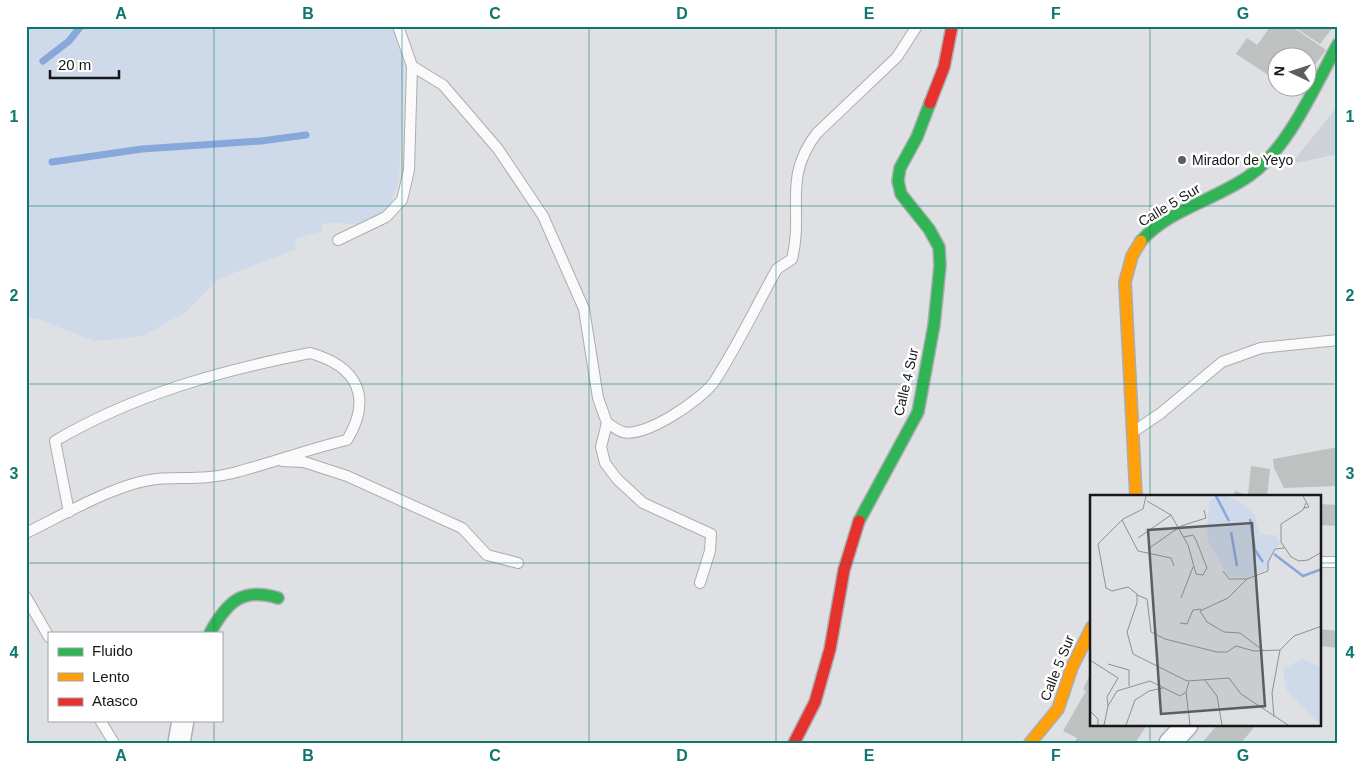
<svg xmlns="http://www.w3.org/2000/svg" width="1364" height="769" viewBox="0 0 1364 769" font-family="Arial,sans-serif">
<rect width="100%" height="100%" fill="#dee0e3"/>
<path fill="#cdd1d8" d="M 1338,106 L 1338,154 L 1291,164 Z"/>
<path fill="#ced9ea" d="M 26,26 L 394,26 L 404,64 L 399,178 L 390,206 L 375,219 L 357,225 L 337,222 L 322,224 L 322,231 L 295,239 L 296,249 L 218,279 L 187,311 L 143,336 L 94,341 L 41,320 L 26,317 Z"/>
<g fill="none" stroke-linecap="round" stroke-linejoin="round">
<g stroke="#88a7db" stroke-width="7">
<path d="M 43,61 L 69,41 L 81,26"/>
<path d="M 52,162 L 142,149 L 261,141 L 306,135"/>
</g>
</g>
<g fill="#bfc0c0">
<path d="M 1271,26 L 1291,26 L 1326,50 L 1306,77 L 1306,58 L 1276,58 L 1276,80 L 1236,54 L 1247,38 L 1257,45 Z"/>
<path d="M 1293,26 L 1334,26 L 1320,44 Z"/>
<path d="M 1338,447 L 1338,486 L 1284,488 L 1274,468 L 1273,459 Z"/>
<path d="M 1251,466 L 1270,469 L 1267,497 L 1248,495 Z"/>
<path d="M 1235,491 L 1249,496 L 1249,497 L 1233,497 Z"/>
<path d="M 1320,504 L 1338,505 L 1338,526 L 1320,525 Z"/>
<path d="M 1320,629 L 1338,631 L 1338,648 L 1320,646 Z"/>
<path d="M 1092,671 L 1092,725 L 1147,725 L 1135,743 L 1074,743 L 1077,738 L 1063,731 L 1086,691 L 1083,689 Z"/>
<path d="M 1217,725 L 1256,725 L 1241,743 L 1202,743 Z"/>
</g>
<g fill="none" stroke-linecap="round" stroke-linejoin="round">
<defs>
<g id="lane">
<path d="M 398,26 L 412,66 L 443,85 L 498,149 L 543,216 L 584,309 L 598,398 L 607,423 C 611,425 618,431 623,432 C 645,438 701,400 714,382 C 737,347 756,306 777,269 L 792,259 C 804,210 782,178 817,133 L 897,57 L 917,26"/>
<path d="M 338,240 L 386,217 L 402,200 L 409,170 L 412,66"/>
<path d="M 607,423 L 601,447 L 605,463 L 617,479 L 643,503 L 711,534 L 710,551 L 700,583"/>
<path d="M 1136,430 L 1161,413 L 1222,362 L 1261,348 L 1338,340"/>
<path d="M 282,461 L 304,462 L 347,476 L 462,528 L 487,555 L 518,563"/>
<path d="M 26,533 C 63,515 117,483 157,479 C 183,477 206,480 233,473 C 272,463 308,449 347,440 C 373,397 357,366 310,353 C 222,370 133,395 55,441 L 69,512"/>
<path d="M 1320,562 L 1338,562"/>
<path d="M 26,597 L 49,637"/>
<path d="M 100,720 L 114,743"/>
</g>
<g id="street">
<path d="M 179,743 L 183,720"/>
<path d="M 1170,743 L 1187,725"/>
</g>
<g id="fast">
<path d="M 1141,241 C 1168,210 1215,200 1249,176 C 1288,149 1315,86 1338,44"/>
<path d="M 859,521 L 918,412 L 934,325 L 940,266 L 939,247 L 929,229 L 901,194 L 898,181 L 900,168 L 917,137 L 930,103"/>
<path d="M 210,633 C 227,602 242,587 278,598"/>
</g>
<g id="slow">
<path d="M 1136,497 L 1125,282 L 1132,256 L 1141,241"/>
<path d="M 1030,743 L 1058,709 L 1072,667 L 1092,627"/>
</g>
<g id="jam">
<path d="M 930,103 L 944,67 L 952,26"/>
<path d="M 794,743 L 815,702 L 830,649 L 844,570 L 859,521"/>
</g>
</defs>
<use href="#lane" stroke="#abadaf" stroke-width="12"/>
<use href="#street" stroke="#abadaf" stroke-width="24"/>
<use href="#fast" stroke="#abadaf" stroke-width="14"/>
<use href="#slow" stroke="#abadaf" stroke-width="14"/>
<use href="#jam" stroke="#abadaf" stroke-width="14"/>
<use href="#lane" stroke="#fafafb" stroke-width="10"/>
<use href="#street" stroke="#fafafb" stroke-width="21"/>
<use href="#fast" stroke="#30b455" stroke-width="11"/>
<use href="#slow" stroke="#ff9f0a" stroke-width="11"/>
<use href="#jam" stroke="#e5322d" stroke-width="11"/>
</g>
<path fill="none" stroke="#0f766e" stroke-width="1" stroke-opacity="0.55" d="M 214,26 L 214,633M 402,26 L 402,743M 589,26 L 589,743M 776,26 L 776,743M 962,26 L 962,743M 1150,26 L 1150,497M 26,206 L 1338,206M 26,384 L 1338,384M 26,563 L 1092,563M 1320,563 L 1338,563M 214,720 L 214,743M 1150,725 L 1150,743"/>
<circle fill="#5c5d5f" stroke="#fff" stroke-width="2" cx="1182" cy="160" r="5"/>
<g text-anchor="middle" stroke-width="5" stroke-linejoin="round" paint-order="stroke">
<g font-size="14" fill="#161718" stroke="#fff" text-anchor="start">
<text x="1192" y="165">Mirador de Yeyo</text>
</g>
<g font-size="14" fill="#161718" stroke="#fff">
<text transform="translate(1169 205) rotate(-31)" y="5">Calle 5 Sur</text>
<text transform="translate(906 382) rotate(-77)" y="5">Calle 4 Sur</text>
<text transform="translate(1057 668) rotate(-68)" y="5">Calle 5 Sur</text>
</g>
</g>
<g transform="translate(1090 495)">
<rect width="231" height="231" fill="#dee0e3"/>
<path d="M 127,1 L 137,1 L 155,10 L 165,20 L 170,39 L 186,40 L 190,50 L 184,54 L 178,74 L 157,83 L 138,82 L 117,44 L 119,6 ZM 212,164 L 231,172 L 231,230 L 197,196 L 193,174 Z" fill="#ced9ea"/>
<path fill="none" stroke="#88a7db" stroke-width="2.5" d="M 126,1 L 139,26M 160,24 L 165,55 L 173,67M 141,37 L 147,71M 184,59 L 213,81 L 232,74"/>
<path fill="none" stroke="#8e9092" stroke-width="1" d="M 56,1 L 53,14 L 33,24 L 8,49 L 16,93 L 22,96 L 38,92 L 47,99 L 47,108 L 37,137 L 43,159 L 97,186 L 139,183 L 151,199 L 198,230M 213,1 L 219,12 L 214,13M 216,8 L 213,15 L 191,29 L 191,47 L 201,62 L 209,66 L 218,65 L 232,57M 81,20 L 98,50 L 106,79 L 113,80 L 117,73 L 106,45 L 103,40 L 94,42M 32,25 L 48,56 L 81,63 L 84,71M 48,43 L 81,20 L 57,6M 58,54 L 91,31 L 116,23 L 114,15M 133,76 L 139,84 L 157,84M 47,100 L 57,104 L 61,137 L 75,144 L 127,157 L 137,157 L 146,151 L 164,156 L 190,155M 91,103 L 103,72M 90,128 L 97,129 L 103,115 L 111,114M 174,156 L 150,138 L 134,137 L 117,127 L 110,116 L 138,103 L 157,84 L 178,76 L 178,67 L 185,54 L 194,53M 0,165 L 28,183 L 17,202 L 18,211M 18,169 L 39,175 L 39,191M 114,184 L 127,201 L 132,230M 96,197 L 100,230M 0,216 L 8,224 L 8,230M 184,222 L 182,198 L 190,155 L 204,141 L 232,131M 14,230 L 18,211 L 27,196 L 60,186 L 90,201 L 96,197 L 99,187M 36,230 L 45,205 L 59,196 L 73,193"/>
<path fill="#5c5d5f" fill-opacity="0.15" stroke="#5c5d5f" stroke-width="2.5" d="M 162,28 L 175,211 L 71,219 L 58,35 Z"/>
<rect width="231" height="231" fill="none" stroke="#161718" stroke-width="2.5"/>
</g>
<rect width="1364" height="769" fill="none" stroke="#ffffff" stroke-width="55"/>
<rect x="48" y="632" width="175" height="90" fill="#ffffff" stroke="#a2a2a3"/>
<rect x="58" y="648" width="25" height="8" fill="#30b455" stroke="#a2a2a3"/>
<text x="92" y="656" font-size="15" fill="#161718">Fluido</text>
<rect x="58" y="673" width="25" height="8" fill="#ff9f0a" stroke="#a2a2a3"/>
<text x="92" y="682" font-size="15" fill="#161718">Lento</text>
<rect x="58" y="698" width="25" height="8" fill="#e5322d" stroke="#a2a2a3"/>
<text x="92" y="706" font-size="15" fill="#161718">Atasco</text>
<g transform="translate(1292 72) rotate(274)"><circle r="24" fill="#ffffff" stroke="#a2a2a3"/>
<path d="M0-4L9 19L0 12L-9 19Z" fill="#5c5d5f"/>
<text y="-8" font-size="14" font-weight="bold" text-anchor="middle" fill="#161718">N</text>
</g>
<path d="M50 70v8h69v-8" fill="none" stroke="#161718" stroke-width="2.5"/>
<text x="58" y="70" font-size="15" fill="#161718" stroke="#ffffff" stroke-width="4" paint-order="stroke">20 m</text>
<rect x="28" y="28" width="1308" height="714" fill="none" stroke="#0f766e" stroke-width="2"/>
<g font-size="16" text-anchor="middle" font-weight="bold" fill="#0f766e">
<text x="121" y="19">A</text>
<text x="308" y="19">B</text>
<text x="495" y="19">C</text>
<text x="682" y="19">D</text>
<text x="869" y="19">E</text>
<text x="1056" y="19">F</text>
<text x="1243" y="19">G</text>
<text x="14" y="122">1</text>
<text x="1350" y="122">1</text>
<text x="14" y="301">2</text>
<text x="1350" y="301">2</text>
<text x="14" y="479">3</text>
<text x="1350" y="479">3</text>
<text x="14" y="658">4</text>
<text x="1350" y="658">4</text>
<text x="121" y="761">A</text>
<text x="308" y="761">B</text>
<text x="495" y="761">C</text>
<text x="682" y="761">D</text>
<text x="869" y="761">E</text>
<text x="1056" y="761">F</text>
<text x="1243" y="761">G</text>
</g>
</svg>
